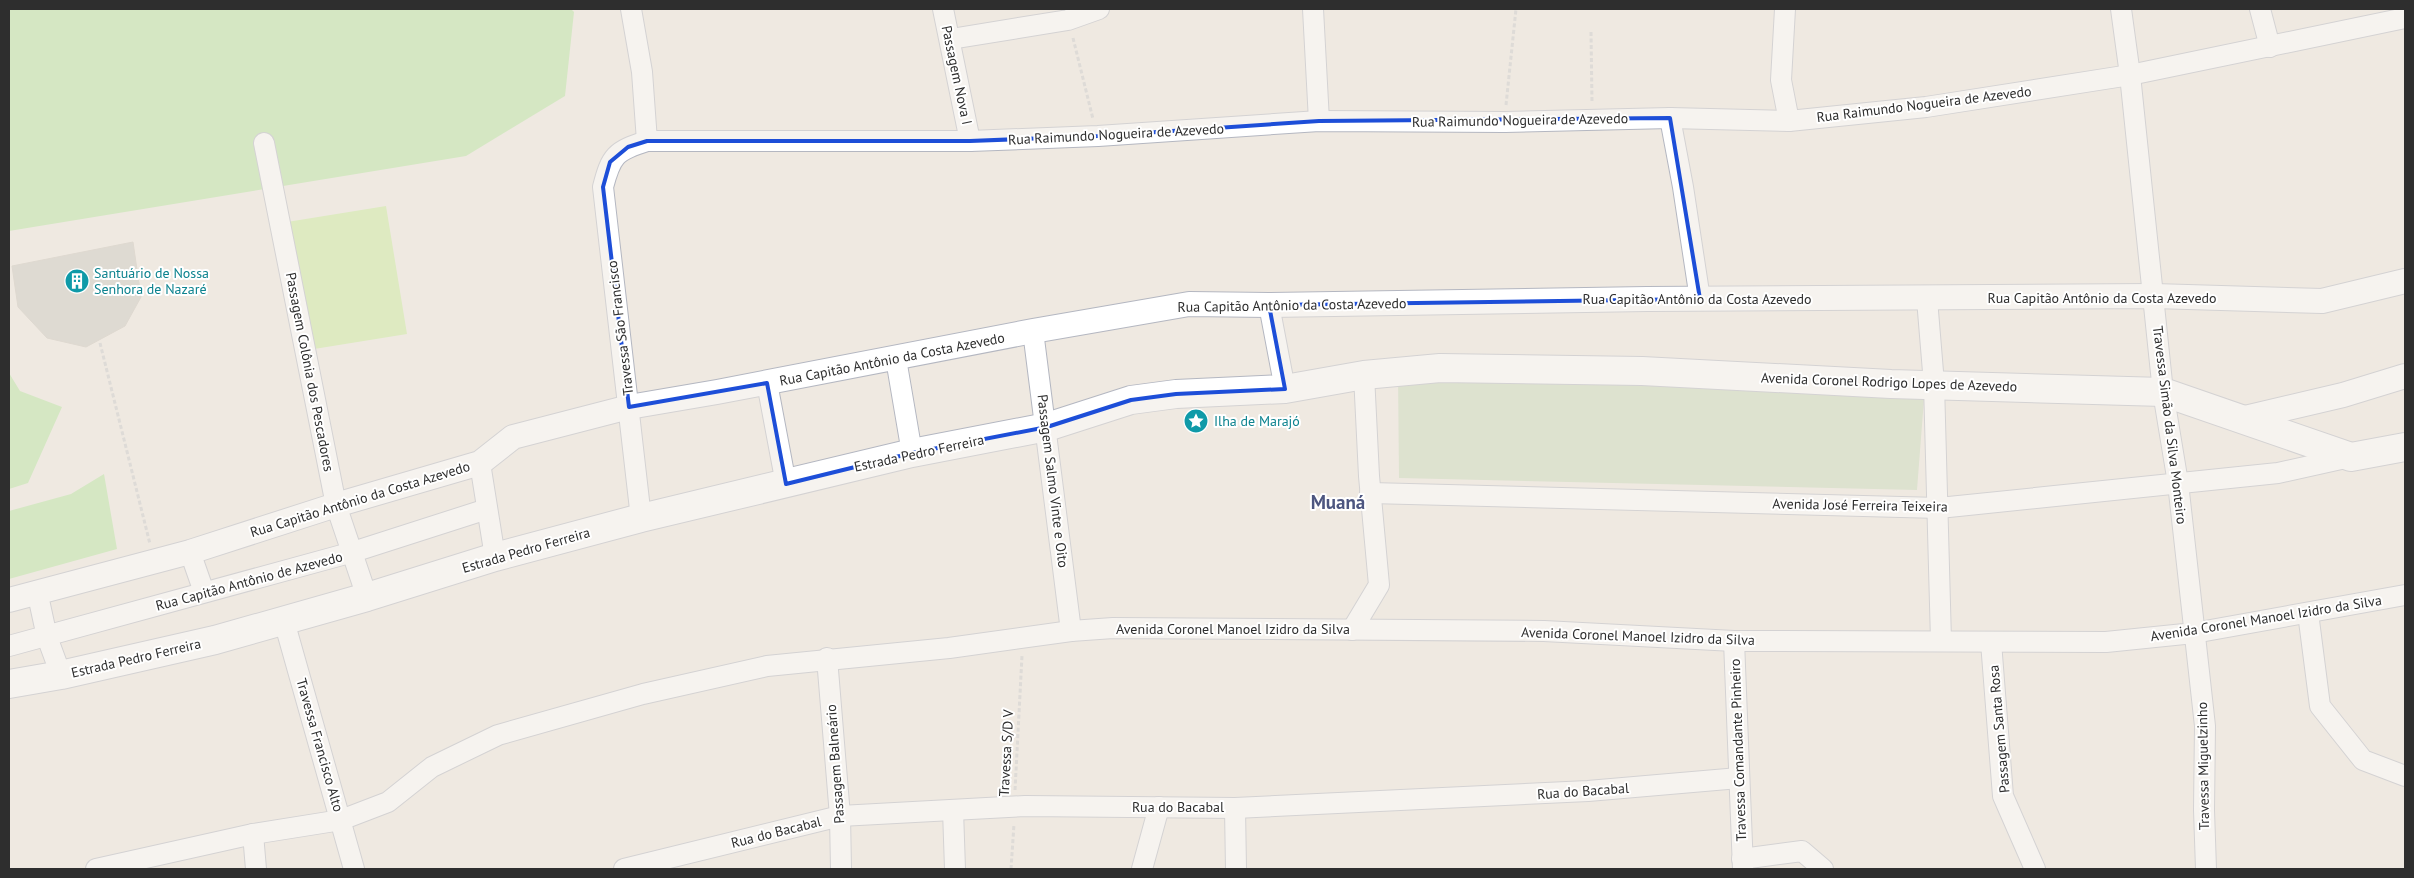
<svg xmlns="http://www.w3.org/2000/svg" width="2414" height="878" viewBox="0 0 2414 878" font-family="'PT Sans',sans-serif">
<rect width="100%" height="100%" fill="#efe9e1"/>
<g fill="#b6e59e">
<path d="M 9,9 L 571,9 L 574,12 L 565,96 L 466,156 L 9,231 Z"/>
<path d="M 9,373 L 20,391 L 62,407 L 28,483 L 9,489 Z"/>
<path d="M 104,474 L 117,549 L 9,579 L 9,511 L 71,494 Z"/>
</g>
<path fill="#c8d9b8" d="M 1398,374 L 1925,386 L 1917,490 L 1399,478 Z"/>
<path fill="#c9ec9a" d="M 386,206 L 407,334 L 308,350 L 287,222 Z"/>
<path fill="#cbc7bf" stroke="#cbc5ba" d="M 133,242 L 141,297 L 125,326 L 86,347 L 47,338 L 18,307 L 12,266 Z"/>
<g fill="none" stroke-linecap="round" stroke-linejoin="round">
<defs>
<g id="minor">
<path d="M 631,9 L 642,72 L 647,141"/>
<path d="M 943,9 L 970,141"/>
<path d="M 1313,9 L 1319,121"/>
<path d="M 1785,9 L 1781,80 L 1789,121"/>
<path d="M 2121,9 L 2130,75 L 2163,392 L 2178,483 L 2205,726 L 2204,810 L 2206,869"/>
<path d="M 2260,9 L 2270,47"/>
<path d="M 951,39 L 1068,20 L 1099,9"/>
<path d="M 1670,118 L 1683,187 L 1700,299"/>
<path d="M 264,143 L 336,505 L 367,597"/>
<path d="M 1927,299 L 1934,384 L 1941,641"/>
<path d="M 1269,305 L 1285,389"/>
<path d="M 1033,331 L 1071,631"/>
<path d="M 896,359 L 912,453"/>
<path d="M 767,383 L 786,484"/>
<path d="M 480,463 L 495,557"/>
<path d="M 1370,493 L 1939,508 L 2278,473 L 2350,457"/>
<path d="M 641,518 L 603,187 C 611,156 615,151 647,141 L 970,141 L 1098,136 L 1319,121 L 1505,122 L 1670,118 L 1789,121 L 1926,107 L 2130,75 L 2405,18"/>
<path d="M 190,552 L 204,592"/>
<path d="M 37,591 L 47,637 L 61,675"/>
<path d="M 2308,613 L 2320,706 L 2363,760 L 2405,776"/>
<path d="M 284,621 L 354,869"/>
<path d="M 1352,630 L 1379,585 L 1369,476 L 1364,375"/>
<path d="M 1734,641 L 1743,869"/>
<path d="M 1991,642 L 2003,796 L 2035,869"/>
<path d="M 9,646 L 353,552 L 487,509"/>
<path d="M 827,658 L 840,816 L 841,869"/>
<path d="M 1235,808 L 1236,869"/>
<path d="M 953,810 L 955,869"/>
<path d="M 253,834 L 256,869"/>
<path d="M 1742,859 L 1802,851 L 1823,869"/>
<path d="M 96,869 L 253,834 L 341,820 L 388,802 L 432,767 L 498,735 L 643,694 L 767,666 L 949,648 L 1071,631 L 1113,628 L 1544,631 L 1734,641 L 2106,642 L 2194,633 L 2405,595"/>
<path d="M 624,869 L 840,816 L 1025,806 L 1235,808 L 1588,791 L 1739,778"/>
<path d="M 1142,869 L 1159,807"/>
</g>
<g id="tertiary">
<path d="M 2241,419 L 2343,395 L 2405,376"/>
<path d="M 9,600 L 190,552 L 336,505 L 480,463 L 513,437 L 629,407 L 717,392 L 1033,331 L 1189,304 L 1269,305 L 1647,299 L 2154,296 L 2322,301 L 2405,281"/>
</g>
<path id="secondary" d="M 9,684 L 61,675 L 215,640 L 367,597 L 495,557 L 641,518 L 912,453 L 1047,427 L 1131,400 L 1176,394 L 1285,389 L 1364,375 L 1440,368 L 1642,371 L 1891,384 L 2163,392 L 2351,457 L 2405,447"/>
</defs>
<use href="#minor" stroke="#b4b7c1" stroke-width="22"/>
<use href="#tertiary" stroke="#b4b7c1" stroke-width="26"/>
<use href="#secondary" stroke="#b4b7c1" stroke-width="30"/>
<g stroke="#c9c9c9" stroke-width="3" stroke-dasharray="4 2.5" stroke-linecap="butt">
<path d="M 1591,32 L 1592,102"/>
<path d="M 1073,38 L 1093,119"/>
<path d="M 1506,105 L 1516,9"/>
<path d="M 100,343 L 150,544"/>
<path d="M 1015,790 L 1022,656"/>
<path d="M 1011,869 L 1014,824"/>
</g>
<use href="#minor" stroke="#fff" stroke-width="20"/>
<use href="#tertiary" stroke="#fff" stroke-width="24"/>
<use href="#secondary" stroke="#fff" stroke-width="28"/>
</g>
<path d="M0 0H2414V878H0ZM 1670,118 L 1700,299 L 1269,305 L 1285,389 L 1176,394 L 1131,400 L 1047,427 L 912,453 L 786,484 L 767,383 L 629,407 L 603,187 L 610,162 L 628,147 L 647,141 L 970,141 L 1098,136 L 1319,121 Z" fill="#efe9e1" fill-opacity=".55" fill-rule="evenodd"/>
<path fill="none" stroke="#1d4ed8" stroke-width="4" stroke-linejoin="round" d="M 1670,118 L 1700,299 L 1269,305 L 1285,389 L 1176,394 L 1131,400 L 1047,427 L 912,453 L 786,484 L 767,383 L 629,407 L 603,187 L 610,162 L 628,147 L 647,141 L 970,141 L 1098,136 L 1319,121 Z"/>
<defs>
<symbol id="building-disc" viewBox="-11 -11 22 22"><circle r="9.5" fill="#0f9aa8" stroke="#fff"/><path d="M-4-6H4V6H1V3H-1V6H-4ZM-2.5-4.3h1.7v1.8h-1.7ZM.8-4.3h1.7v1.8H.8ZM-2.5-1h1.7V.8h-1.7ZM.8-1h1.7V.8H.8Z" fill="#fff"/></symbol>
<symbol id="sight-disc" viewBox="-11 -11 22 22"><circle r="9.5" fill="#0f9aa8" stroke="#fff"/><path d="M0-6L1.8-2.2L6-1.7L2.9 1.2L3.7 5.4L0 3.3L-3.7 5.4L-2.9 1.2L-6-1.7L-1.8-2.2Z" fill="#fff"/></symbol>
</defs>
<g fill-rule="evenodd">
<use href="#building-disc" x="63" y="267" width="28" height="28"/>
<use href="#sight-disc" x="1182" y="407" width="28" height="28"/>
</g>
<g text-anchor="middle" stroke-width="4" stroke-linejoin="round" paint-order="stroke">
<g font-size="14" fill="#2e2e2e" stroke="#fff">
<text transform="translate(957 75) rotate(78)" y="5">Passagem Nova I</text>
<text transform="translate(1924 104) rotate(-7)" y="5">Rua Raimundo Nogueira de Azevedo</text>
<text transform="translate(1520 120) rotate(-1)" y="5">Rua Raimundo Nogueira de Azevedo</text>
<text transform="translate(1116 134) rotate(-3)" y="5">Rua Raimundo Nogueira de Azevedo</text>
<text x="2102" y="303">Rua Capitão Antônio da Costa Azevedo</text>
<text x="1697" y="304">Rua Capitão Antônio da Costa Azevedo</text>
<text transform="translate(1292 305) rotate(-1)" y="5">Rua Capitão Antônio da Costa Azevedo</text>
<text transform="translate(620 328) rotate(-97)" y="5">Travessa São Francisco</text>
<text transform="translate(892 359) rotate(-11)" y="5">Rua Capitão Antônio da Costa Azevedo</text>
<text transform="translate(310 372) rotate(79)" y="5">Passagem Colônia dos Pescadores</text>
<text transform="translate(1889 382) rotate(2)" y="5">Avenida Coronel Rodrigo Lopes de Azevedo</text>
<text transform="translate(2170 425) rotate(83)" y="5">Travessa Simão da Silva Monteiro</text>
<text transform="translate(919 453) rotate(-12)" y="5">Estrada Pedro Ferreira</text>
<text transform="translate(1053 481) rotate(83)" y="5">Passagem Salmo Vinte e Oito</text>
<text transform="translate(360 499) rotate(-17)" y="5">Rua Capitão Antônio da Costa Azevedo</text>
<text transform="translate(1860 505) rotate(1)" y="5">Avenida José Ferreira Teixeira</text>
<text transform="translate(526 550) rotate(-16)" y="5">Estrada Pedro Ferreira</text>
<text transform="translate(249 581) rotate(-15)" y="5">Rua Capitão Antônio de Azevedo</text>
<text transform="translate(2266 618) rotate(-9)" y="5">Avenida Coronel Manoel Izidro da Silva</text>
<text x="1233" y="634">Avenida Coronel Manoel Izidro da Silva</text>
<text transform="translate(1638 636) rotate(2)" y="5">Avenida Coronel Manoel Izidro da Silva</text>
<text transform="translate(136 658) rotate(-13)" y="5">Estrada Pedro Ferreira</text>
<text transform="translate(1999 729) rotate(-95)" y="5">Passagem Santa Rosa</text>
<text transform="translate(320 745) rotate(74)" y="5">Travessa Francisco Alto</text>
<text transform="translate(1738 750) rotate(-92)" y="5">Travessa Comandante Pinheiro</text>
<text transform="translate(1006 753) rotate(-87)" y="5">Travessa S/D V</text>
<text transform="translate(835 764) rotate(-94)" y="5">Passagem Balneário</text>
<text transform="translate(2203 766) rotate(-91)" y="5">Travessa Miguelzinho</text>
<text transform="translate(1583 791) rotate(-4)" y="5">Rua do Bacabal</text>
<text x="1178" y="812">Rua do Bacabal</text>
<text transform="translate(776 832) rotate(-14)" y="5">Rua do Bacabal</text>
</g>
<g font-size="14" fill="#0d838f" stroke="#fff" text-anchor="start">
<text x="94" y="278">Santuário de Nossa<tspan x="94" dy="16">Senhora de Nazaré</tspan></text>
<text x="1214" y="426">Ilha de Marajó</text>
</g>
<g font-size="19" font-weight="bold" fill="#4d5680" stroke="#fff">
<text x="1338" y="509">Muaná</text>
</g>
</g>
<rect width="2414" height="878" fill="none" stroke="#2e2e2e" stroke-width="20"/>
</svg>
